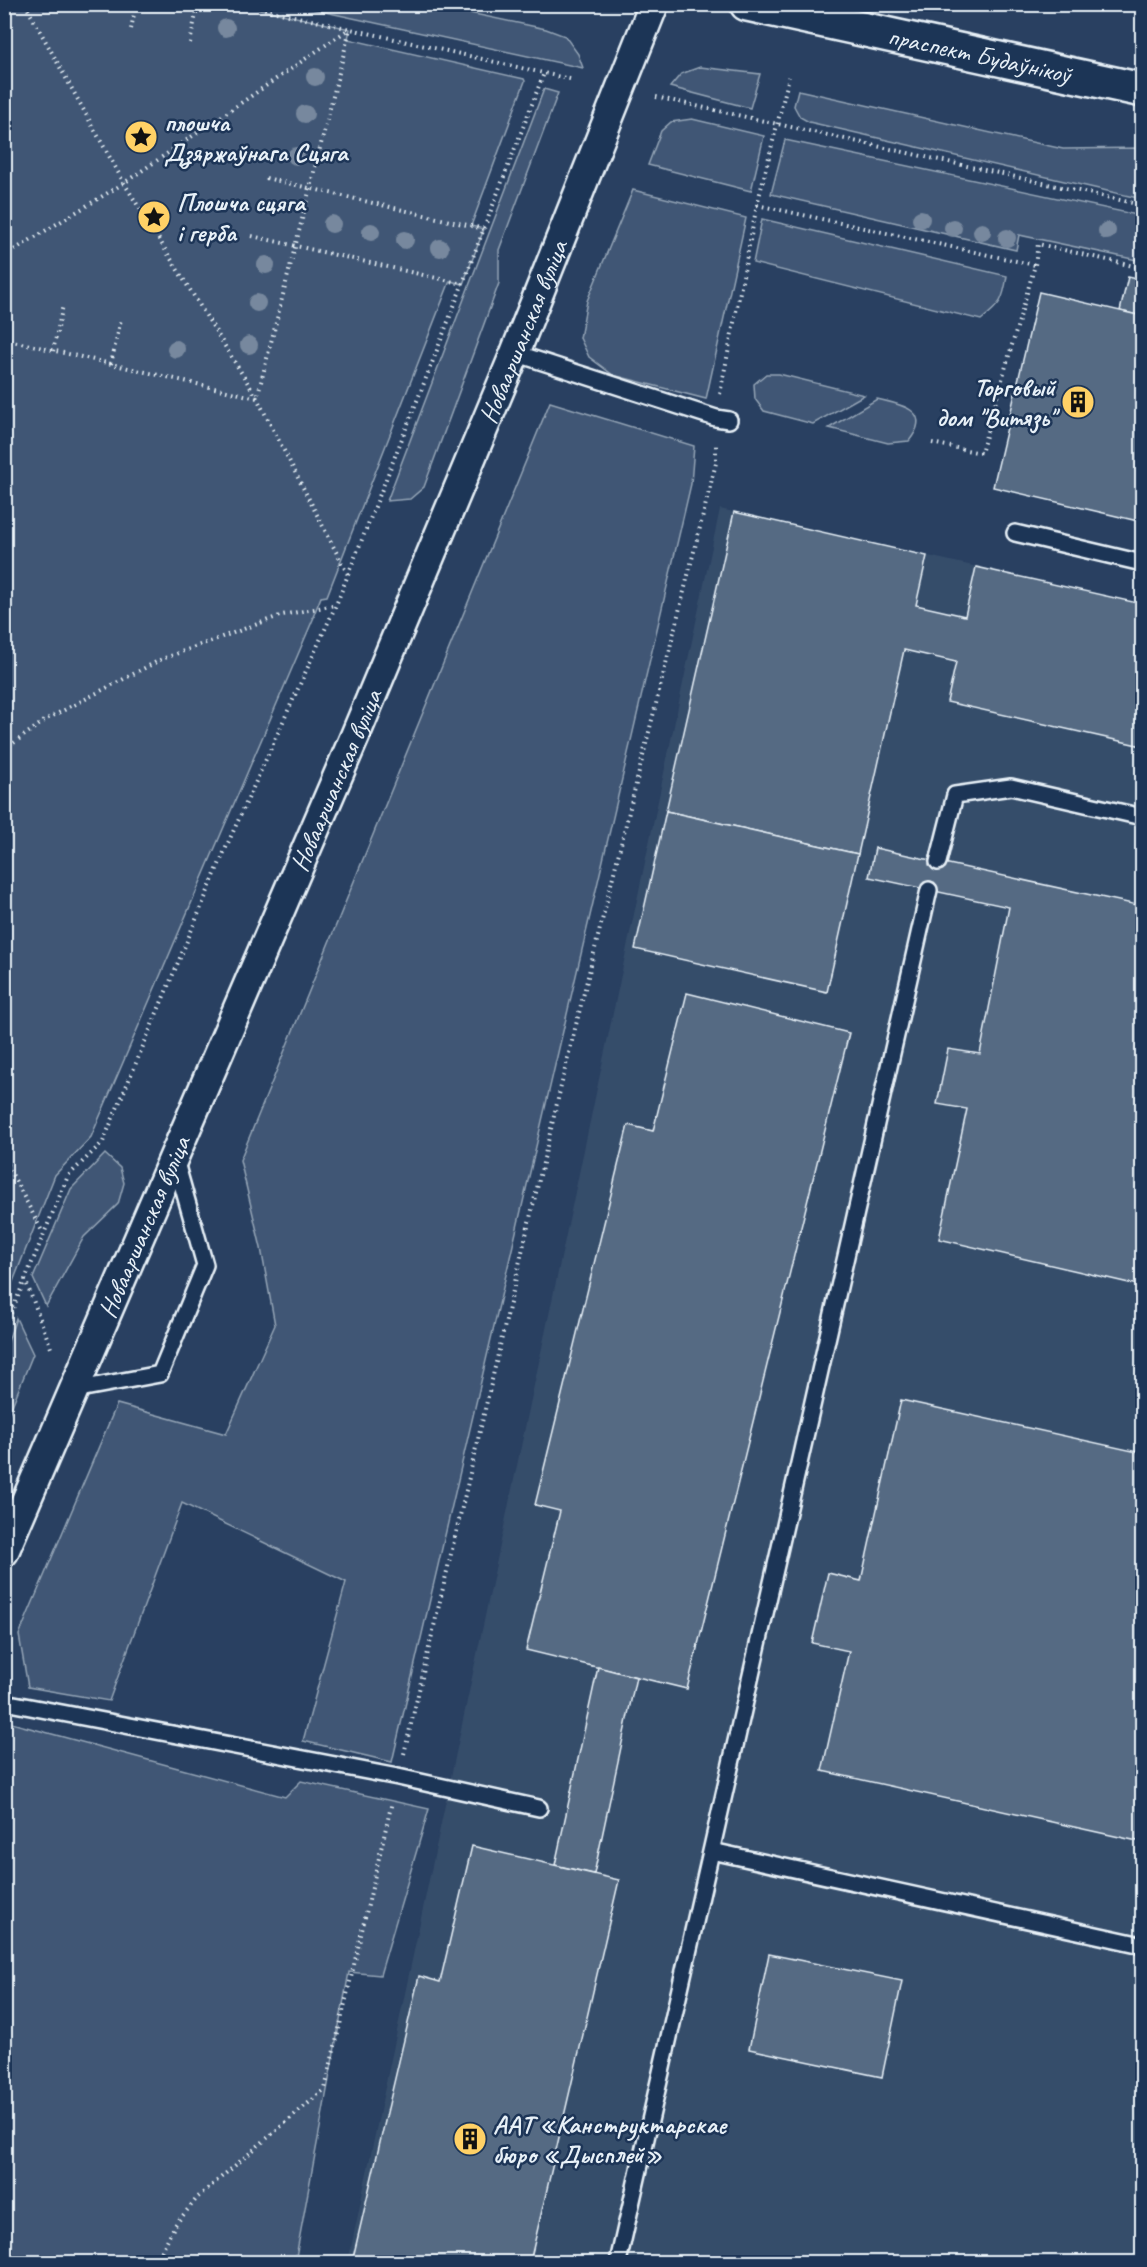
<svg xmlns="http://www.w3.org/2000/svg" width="1147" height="2267" viewBox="0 0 1147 2267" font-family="Caveat,sans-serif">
<rect width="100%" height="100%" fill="#294061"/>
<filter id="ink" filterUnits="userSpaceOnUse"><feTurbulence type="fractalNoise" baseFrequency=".0167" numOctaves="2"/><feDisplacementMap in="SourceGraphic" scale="12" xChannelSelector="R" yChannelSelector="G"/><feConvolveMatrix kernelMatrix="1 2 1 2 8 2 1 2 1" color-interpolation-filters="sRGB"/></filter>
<g filter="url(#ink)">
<path fill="#364d6b" d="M 720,509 L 1142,604 L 1142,2262 L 348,2262 Z"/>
<g fill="#415774" stroke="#94a4b6" stroke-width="1.5">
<path d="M 5,4 L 241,5 L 350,29 L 348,39 L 524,79 L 525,81 L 471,226 L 484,229 L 463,284 L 450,281 L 327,596 L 321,597 L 313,617 L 314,617 L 91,1137 L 55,1175 L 5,1302 Z"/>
<path d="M 293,5 L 432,5 L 546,29 L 565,36 L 578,54 L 583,68 Z"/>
<path d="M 700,67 L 760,74 L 750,108 L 670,87 L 681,74 Z"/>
<path d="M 544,89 L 558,93 L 499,250 L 499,283 L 424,487 L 410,499 L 387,501 Z"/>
<path d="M 798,90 L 1063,149 L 1142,148 L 1142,199 L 809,122 L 800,117 L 794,106 Z"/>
<path d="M 692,119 L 764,136 L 751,191 L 648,165 L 661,131 L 671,122 Z"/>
<path d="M 785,140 L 1142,216 L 1142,261 L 1019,235 L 1016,250 L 771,194 Z"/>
<path d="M 633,190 L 746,218 L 706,399 L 613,375 L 589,357 L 580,338 L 587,301 Z"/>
<path d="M 762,219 L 1007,276 C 1003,301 1001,304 981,320 L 753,263 Z"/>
<path d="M 766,374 L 779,374 L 864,395 L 813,424 L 764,411 L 755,399 L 754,384 Z"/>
<path d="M 877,399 C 901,405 934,410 909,441 L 888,443 L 829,428 Z"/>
<path d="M 550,402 L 694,446 L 691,484 L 392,1762 L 303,1741 L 346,1582 L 182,1503 L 109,1701 L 28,1687 L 19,1635 L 117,1404 L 226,1434 L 275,1325 L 261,1248 L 240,1160 Z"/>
<path d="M 105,1154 L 120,1168 L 124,1183 L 118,1204 L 84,1237 L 46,1306 L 33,1278 L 71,1189 Z"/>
<path d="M 16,1318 L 33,1354 L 5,1423 L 5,1350 Z"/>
<path d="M 4,1721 L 285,1797 L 301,1781 L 429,1809 L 380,1975 L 349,1972 L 295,2262 L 5,2262 Z"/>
</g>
<g fill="#556a83" stroke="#e8f1f8" stroke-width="1.5">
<path d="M 1128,277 L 1142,280 L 1142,316 L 1120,311 Z"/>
<path d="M 1039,292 L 1142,316 L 1142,522 L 993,487 Z"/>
<path d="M 734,512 L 927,556 L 916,605 L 965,616 L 976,567 L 1142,604 L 1142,746 L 947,702 L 956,662 L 904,650 L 858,854 L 666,811 Z"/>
<path d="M 666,811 L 858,854 L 827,992 L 635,949 Z"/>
<path d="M 875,848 L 1142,906 L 1142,1286 L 939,1239 L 967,1109 L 937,1104 L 948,1049 L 980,1054 L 1009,907 L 869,877 Z"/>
<path d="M 687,993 L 849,1033 L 687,1689 L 526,1650 L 560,1511 L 535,1505 L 628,1125 L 653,1131 Z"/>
<path d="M 901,1400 L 1142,1453 L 1142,1842 L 822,1771 L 849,1651 L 812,1643 L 828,1573 L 861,1581 Z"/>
<path d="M 598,1667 L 636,1677 L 594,1874 L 555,1865 Z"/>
<path d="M 472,1846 L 619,1880 L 530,2262 L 352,2262 L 419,1976 L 440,1982 Z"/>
<path d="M 769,1954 L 902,1981 L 882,2077 L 749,2049 Z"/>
</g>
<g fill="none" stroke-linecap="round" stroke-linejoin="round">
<defs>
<g id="lane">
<path d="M 515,353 L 716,418 L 729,420"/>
<path d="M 1015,533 L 1142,563"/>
<path d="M 938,862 L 955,795 L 1011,787 L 1142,817"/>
<path d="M 74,1390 L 160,1374 L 205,1265 L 175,1159"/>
<path d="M 4,1702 L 398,1777 L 539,1808"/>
<path d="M 712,1851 L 1142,1945"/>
<path d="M 618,2262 L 929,890"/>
</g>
<g id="street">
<path id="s1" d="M 4,1552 L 355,736 L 515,353 L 654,4"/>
</g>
<g id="primary">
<path id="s2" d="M 747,4 L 1142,90"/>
</g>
</defs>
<use href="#lane" stroke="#e8f1f8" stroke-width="20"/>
<use href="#street" stroke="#e8f1f8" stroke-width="33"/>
<use href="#primary" stroke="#e8f1f8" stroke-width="38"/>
<g stroke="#e8f1f8" stroke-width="4" stroke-dasharray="1.5 4.5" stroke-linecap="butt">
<path d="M 25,4 L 124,183 L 257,398 L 348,575"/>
<path d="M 241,4 L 574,80"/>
<path d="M 131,29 L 136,4"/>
<path d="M 190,43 L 198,4"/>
<path d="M 656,97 L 1142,205"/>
<path d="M 266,178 L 484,229"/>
<path d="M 757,205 L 1035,265"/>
<path d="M 252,236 L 463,284"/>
<path d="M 4,256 L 124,183 L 349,29"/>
<path d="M 4,339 L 257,398 L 350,29"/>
<path d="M 53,351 L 63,305"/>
<path d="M 111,364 L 121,319"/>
<path d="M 720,394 L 757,205 L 789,77"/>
<path d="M 932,443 L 981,453 L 1035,265 L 1038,244 L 1142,268"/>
<path d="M 4,750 L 47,719 L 162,659 L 282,615 L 335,605"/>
<path d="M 4,1159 L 43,1233"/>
<path d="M 25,1279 L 51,1348"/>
<path d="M 4,1330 L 68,1176 L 103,1142 L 228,843 L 336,605 L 434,358 L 544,73"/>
<path d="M 404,1754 L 566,1065 L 716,463 L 716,443"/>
<path d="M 156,2262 L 175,2225 L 198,2197 L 325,2089 L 392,1802"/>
</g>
<use href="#lane" stroke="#1d3557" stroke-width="15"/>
<use href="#street" stroke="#1d3557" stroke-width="28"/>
<use href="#primary" stroke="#1d3557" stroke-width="33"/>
</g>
<g fill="#77889e">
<circle cx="226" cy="28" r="9"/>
<circle cx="315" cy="77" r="9"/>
<circle cx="305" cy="114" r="9"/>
<circle cx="296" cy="156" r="9"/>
<circle cx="921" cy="219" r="9"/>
<circle cx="332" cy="224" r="9"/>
<circle cx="953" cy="228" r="9"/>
<circle cx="1107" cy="231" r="9"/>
<circle cx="371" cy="232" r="9"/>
<circle cx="982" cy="232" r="9"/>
<circle cx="1007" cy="238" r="9"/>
<circle cx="405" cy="240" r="9"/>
<circle cx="440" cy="248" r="9"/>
<circle cx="266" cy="265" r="9"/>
<circle cx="257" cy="303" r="9"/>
<circle cx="249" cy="345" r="9"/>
<circle cx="176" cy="349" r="9"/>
</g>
</g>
<defs>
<symbol id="sight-disc" viewBox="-11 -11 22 22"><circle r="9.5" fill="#ffd166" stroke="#1d3557"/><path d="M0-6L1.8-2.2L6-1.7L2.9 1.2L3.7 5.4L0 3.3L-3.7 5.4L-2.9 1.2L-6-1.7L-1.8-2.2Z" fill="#111"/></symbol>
<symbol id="building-disc" viewBox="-11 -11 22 22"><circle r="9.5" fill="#ffd166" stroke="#1d3557"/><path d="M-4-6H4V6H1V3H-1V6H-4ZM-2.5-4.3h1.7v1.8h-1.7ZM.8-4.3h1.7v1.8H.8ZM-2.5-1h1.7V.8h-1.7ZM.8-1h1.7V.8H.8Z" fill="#111"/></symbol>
</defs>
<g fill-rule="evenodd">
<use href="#sight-disc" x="122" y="118" width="38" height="38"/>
<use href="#sight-disc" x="135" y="198" width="38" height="38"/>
<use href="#building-disc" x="1059" y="383" width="38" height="38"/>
<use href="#building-disc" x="451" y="2120" width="38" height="38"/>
</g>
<g text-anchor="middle" stroke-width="5" stroke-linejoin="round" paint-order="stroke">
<g font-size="26" fill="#e8f1f8" stroke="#1d3557">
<text dy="9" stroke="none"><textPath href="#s2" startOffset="238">праспект Будаўнікоў</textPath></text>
<text dy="9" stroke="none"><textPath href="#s1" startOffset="1326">Новааршанская вуліца</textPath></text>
<text dy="9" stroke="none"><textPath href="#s1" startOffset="840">Новааршанская вуліца</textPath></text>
<text dy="9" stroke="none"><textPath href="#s1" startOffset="354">Новааршанская вуліца</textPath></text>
</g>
<g font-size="26" font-weight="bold" fill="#e8f1f8" stroke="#1d3557" text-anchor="start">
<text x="164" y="131">плошча<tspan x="164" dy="30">Дзяржаўнага Сцяга</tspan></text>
<text x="177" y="211">Плошча сцяга<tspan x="177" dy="30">і герба</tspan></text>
<text x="1055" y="396" text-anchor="end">Торговый<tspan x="1055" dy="30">дом "Витязь"</tspan></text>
<text x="493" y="2133">ААТ «Канструктарскае<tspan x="493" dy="30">бюро «Дысплей»</tspan></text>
</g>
</g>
<rect width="1147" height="2267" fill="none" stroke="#1d3557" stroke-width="24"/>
<rect x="12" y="12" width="1123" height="2243" fill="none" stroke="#e8f1f8" stroke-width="2" filter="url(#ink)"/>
</svg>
